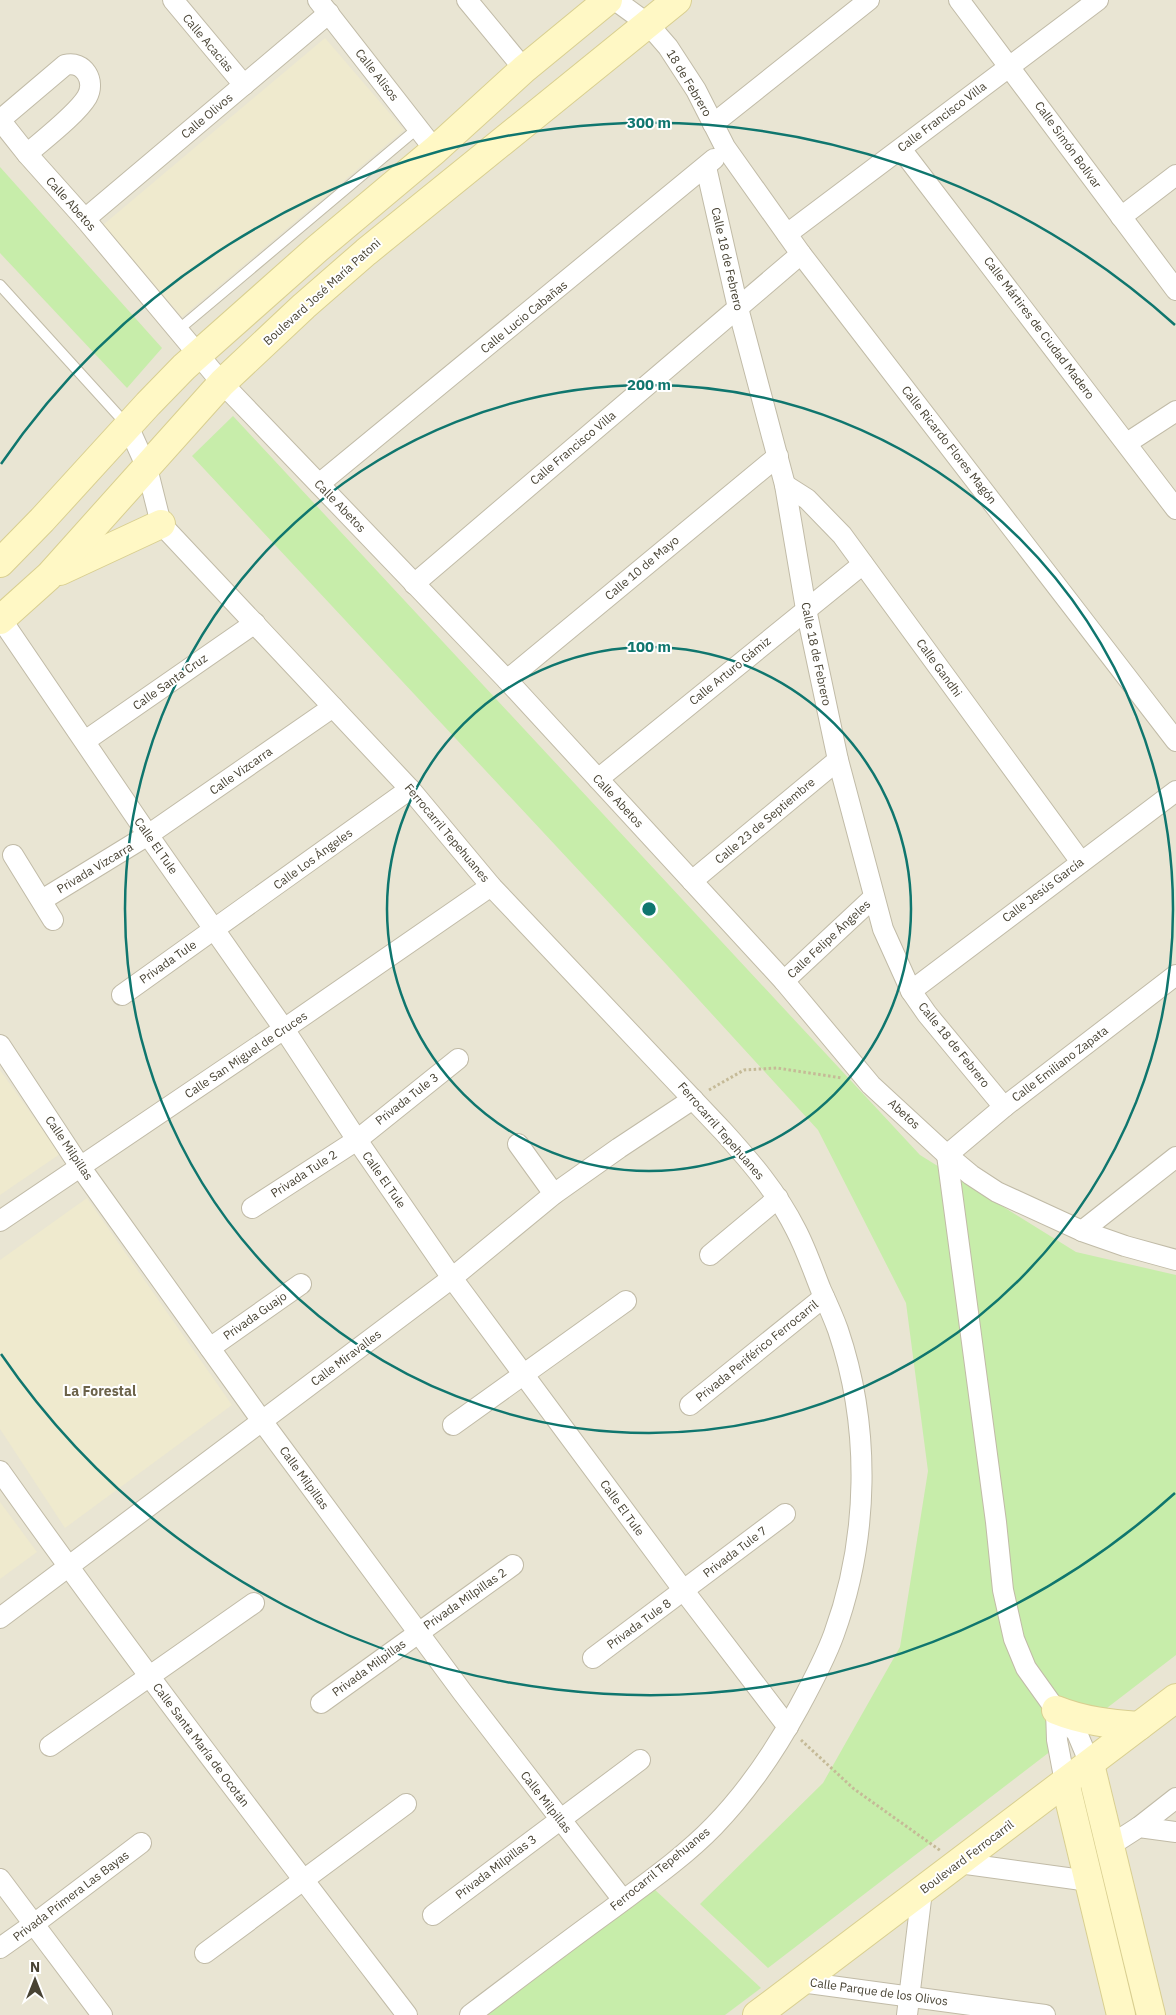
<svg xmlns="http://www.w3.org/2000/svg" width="1176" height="2015" viewBox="0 0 1176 2015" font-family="'IBM Plex Sans',sans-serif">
<rect width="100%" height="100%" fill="#f5f2e6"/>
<rect fill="#e9e5d3" x="0" y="0" width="1176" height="2015"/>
<g fill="#efeace">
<path d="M 325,38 L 404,130 L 182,317 L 103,225 Z"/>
<path d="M 0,1070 L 60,1154 L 0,1195 Z"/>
<path d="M 87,1198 L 232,1405 L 65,1528 L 0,1429 L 0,1260 Z"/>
<path d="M 0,1502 L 37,1552 L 0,1579 Z"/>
</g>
<g fill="#c7edaa">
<path d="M 0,167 L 162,348 L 127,388 L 0,253 Z"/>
<path d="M 233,416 L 920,1155 L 1076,1252 L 1176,1275 L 1176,1655 L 768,1968 L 700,1904 L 823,1783 L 900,1647 L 928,1471 L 906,1303 L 818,1130 L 667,965 L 192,456 Z"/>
<path d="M 1084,1791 L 1136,2015 L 1127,2015 L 1076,1793 Z"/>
<path d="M 653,1888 L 761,1988 L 725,2015 L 483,2015 Z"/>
</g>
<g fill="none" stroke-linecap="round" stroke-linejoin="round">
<defs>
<g id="service">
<path d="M 0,285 L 127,425"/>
<path d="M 178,330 L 418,128"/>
</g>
<g id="minor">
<path d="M 173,0 L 244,85"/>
<path d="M 318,0 L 435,150"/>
<path d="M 467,0 L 524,69"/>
<path d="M 615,0 L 648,24 L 668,47 L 696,90 L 725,147 L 801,254 L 1176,741"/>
<path d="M 959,0 L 1176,290"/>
<path d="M 0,120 L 27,154 L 85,219 L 222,383 L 507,680 L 784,981 L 871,1085 L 947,1155 L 971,1175 L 997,1192 L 1082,1231 L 1125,1246 L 1176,1260"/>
<path d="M 0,120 L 65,65 C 84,60 96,81 87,97 C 77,114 43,140 27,154"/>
<path d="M 713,124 L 869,0"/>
<path d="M 901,149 L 1176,509"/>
<path d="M 706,167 L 738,308 L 785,485 L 806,609 L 838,760 L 883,929 L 911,991 L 927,1014 L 1004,1107"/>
<path d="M 1121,217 L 1176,175"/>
<path d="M 85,219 L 329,13"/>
<path d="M 787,234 L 1098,0"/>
<path d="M 128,426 L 147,468 L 161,524 L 410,789 L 491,886 L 722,1130 C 750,1161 777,1192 796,1230 C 806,1249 813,1270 821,1290 C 827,1303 833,1316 838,1330 C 871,1427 869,1538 834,1634 C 825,1659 812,1683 799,1707 C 776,1749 748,1791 714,1826 C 683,1858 645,1884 609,1911 C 562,1945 516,1980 470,2015"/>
<path d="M 1127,443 L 1176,411"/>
<path d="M 319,484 L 714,159"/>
<path d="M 785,485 L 807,499 L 842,535 L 1081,862"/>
<path d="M 414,584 L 801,254"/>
<path d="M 1,619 L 148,835 L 284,1029 L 357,1140 L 452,1278 L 684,1591 L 788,1727"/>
<path d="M 507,680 L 778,456"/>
<path d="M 85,741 L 255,623"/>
<path d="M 598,779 L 863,564"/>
<path d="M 13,855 L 53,920"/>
<path d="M 692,881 L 838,760"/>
<path d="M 42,900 L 148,835 L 333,707"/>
<path d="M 784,981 L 874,897"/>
<path d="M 911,991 L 1176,791"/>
<path d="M 122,995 L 410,789"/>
<path d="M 0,1045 L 81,1168 L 262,1421 L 463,1693 L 623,1900"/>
<path d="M 518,1144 L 554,1194"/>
<path d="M 252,1208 L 357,1140 L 458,1059"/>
<path d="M 0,1221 L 284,1029 L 491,886"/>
<path d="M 1082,1231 L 1176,1157"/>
<path d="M 710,1255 L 778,1198"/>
<path d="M 210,1348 L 301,1284"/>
<path d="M 690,1405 L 824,1297"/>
<path d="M 453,1425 L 626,1301"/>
<path d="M 0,1471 C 131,1656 269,1835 407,2015"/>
<path d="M 0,1618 L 452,1278 L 554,1194 L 619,1148 L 693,1099"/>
<path d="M 593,1658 L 785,1514"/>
<path d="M 321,1703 L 513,1565"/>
<path d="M 1056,1710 L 1057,1740 L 1065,1782"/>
<path d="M 50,1746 L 254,1603"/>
<path d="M 1090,1764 L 1077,1733 L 1056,1710 L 1026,1668 L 1014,1639 L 1003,1590 L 996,1522 L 947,1155 L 1004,1107 L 1176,975"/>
<path d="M 1139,1827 L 1176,1798"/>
<path d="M 1111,1845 L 1139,1827 L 1176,1832"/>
<path d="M 959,1863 L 1089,1881"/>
<path d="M 0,1879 L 102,2015"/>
<path d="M 433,1915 L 640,1760"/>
<path d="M 0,1948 L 34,1924 L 141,1843"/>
<path d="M 205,1953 L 406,1804"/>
<path d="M 801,1982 L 1045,2015"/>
<path d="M 907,2015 L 922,1891"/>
</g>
<g id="secondary">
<path d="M 0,563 L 42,520 L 148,404 L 184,367 L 317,249 L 435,150 L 524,69 L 608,0"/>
<path d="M 60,571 L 161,524"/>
<path d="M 0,620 L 49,576 L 222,383 L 304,306 L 366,252 L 677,0"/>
<path d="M 1056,1710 C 1083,1721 1111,1724 1139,1726"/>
<path d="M 1090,1764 L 1151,2015"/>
<path d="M 1065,1782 L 1121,2015"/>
<path d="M 757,2015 L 1176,1698"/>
</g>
</defs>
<use href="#service" stroke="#c1bba7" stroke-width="12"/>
<use href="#minor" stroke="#c1bba7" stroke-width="22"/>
<use href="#secondary" stroke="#d9cf90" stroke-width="30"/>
<g stroke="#c5ba97" stroke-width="3" stroke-dasharray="2.5 2.5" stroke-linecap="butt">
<path d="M 709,1090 L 744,1070 L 777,1068 L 842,1078"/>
<path d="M 801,1740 L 854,1789 L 941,1851"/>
</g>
<use href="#service" stroke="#fff" stroke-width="10"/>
<use href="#minor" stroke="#fff" stroke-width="20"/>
<use href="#secondary" stroke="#fff8c5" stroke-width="28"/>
</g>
<g fill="none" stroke="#0f766e" stroke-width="2.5">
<circle cx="649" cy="909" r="262"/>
<circle cx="649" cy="909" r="524"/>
<path d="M1175 1493A786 786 0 0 1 1 1354M1 464A786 786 0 0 1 1175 325"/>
</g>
<g text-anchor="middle" stroke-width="4" stroke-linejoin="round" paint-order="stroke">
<g font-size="12" fill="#484334" stroke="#fff">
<text transform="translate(208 43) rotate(50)" y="4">Calle Acacias</text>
<text transform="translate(377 75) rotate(52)" y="4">Calle Alisos</text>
<text transform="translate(689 83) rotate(59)" y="4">18 de Febrero</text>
<text transform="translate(207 116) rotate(-40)" y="4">Calle Olivos</text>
<text transform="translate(942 117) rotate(-37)" y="4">Calle Francisco Villa</text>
<text transform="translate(1068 145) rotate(54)" y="4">Calle Simón Bolívar</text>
<text transform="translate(71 204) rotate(48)" y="4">Calle Abetos</text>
<text transform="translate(727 259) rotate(77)" y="4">Calle 18 de Febrero</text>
<text transform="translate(322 292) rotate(-42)" y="4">Boulevard José María Patoni</text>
<text transform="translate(524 317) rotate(-39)" y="4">Calle Lucio Cabañas</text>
<text transform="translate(1039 328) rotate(53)" y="4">Calle Mártires de Ciudad Madero</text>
<text transform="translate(949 445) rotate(52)" y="4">Calle Ricardo Flores Magón</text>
<text transform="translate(573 448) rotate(-40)" y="4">Calle Francisco Villa</text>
<text transform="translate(340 506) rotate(46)" y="4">Calle Abetos</text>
<text transform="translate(642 568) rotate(-40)" y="4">Calle 10 de Mayo</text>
<text transform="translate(816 654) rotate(78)" y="4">Calle 18 de Febrero</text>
<text transform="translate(939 668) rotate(54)" y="4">Calle Gandhi</text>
<text transform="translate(730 671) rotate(-39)" y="4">Calle Arturo Gámiz</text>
<text transform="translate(170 682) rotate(-35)" y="4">Calle Santa Cruz</text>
<text transform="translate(241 771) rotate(-35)" y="4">Calle Vizcarra</text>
<text transform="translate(618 801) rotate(47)" y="4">Calle Abetos</text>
<text transform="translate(765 821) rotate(-40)" y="4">Calle 23 de Septiembre</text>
<text transform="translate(447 833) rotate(50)" y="4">Ferrocarril Tepehuanes</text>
<text transform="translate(156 846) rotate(55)" y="4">Calle El Tule</text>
<text transform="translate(313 859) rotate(-36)" y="4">Calle Los Ángeles</text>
<text transform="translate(95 868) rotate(-31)" y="4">Privada Vizcarra</text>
<text transform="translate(1043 890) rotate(-37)" y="4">Calle Jesús García</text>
<text transform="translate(829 939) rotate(-43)" y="4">Calle Felipe Ángeles</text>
<text transform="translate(168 962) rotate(-35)" y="4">Privada Tule</text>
<text transform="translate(954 1045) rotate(51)" y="4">Calle 18 de Febrero</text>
<text transform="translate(246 1055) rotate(-34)" y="4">Calle San Miguel de Cruces</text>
<text transform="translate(1060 1064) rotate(-37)" y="4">Calle Emiliano Zapata</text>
<text transform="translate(407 1099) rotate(-38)" y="4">Privada Tule 3</text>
<text transform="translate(904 1114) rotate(42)" y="4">Abetos</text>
<text transform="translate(721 1131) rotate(49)" y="4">Ferrocarril Tepehuanes</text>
<text transform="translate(69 1148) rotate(56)" y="4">Calle Milpillas</text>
<text transform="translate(304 1174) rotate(-33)" y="4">Privada Tule 2</text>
<text transform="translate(384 1180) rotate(55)" y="4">Calle El Tule</text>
<text transform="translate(255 1316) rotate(-35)" y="4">Privada Guajo</text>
<text transform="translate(757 1351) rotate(-39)" y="4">Privada Periférico Ferrocarril</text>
<text transform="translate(346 1358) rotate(-37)" y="4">Calle Miravalles</text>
<text transform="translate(304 1478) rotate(54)" y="4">Calle Milpillas</text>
<text transform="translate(622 1508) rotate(54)" y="4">Calle El Tule</text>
<text transform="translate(735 1552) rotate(-37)" y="4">Privada Tule 7</text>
<text transform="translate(465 1599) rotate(-35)" y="4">Privada Milpillas 2</text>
<text transform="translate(639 1624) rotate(-36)" y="4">Privada Tule 8</text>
<text transform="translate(369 1668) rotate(-36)" y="4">Privada Milpillas</text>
<text transform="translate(201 1745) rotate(53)" y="4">Calle Santa María de Ocotán</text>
<text transform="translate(546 1802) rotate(52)" y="4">Calle Milpillas</text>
<text transform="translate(967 1857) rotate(-37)" y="4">Boulevard Ferrocarril</text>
<text transform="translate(496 1867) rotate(-37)" y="4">Privada Milpillas 3</text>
<text transform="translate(660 1869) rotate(-39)" y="4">Ferrocarril Tepehuanes</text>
<text transform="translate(71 1896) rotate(-37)" y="4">Privada Primera Las Bayas</text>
<text transform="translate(879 1992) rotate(8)" y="4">Calle Parque de los Olivos</text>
</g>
<g font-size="14" font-weight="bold" fill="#6c634a" stroke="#fff">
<text x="100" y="1396">La Forestal</text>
</g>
</g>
<circle cx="649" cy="909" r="8" fill="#0f766e" stroke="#fff" stroke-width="2.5"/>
<g font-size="15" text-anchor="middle" font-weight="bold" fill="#0f766e" stroke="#fff" stroke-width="4" stroke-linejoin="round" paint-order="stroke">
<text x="649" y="128">300 m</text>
<text x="649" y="390">200 m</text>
<text x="649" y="652">100 m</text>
</g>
<g transform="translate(35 1980)" stroke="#ffffff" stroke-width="4" paint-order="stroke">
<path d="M0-4L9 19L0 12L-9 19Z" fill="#484334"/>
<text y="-8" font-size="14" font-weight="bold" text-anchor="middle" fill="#484334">N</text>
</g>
</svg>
